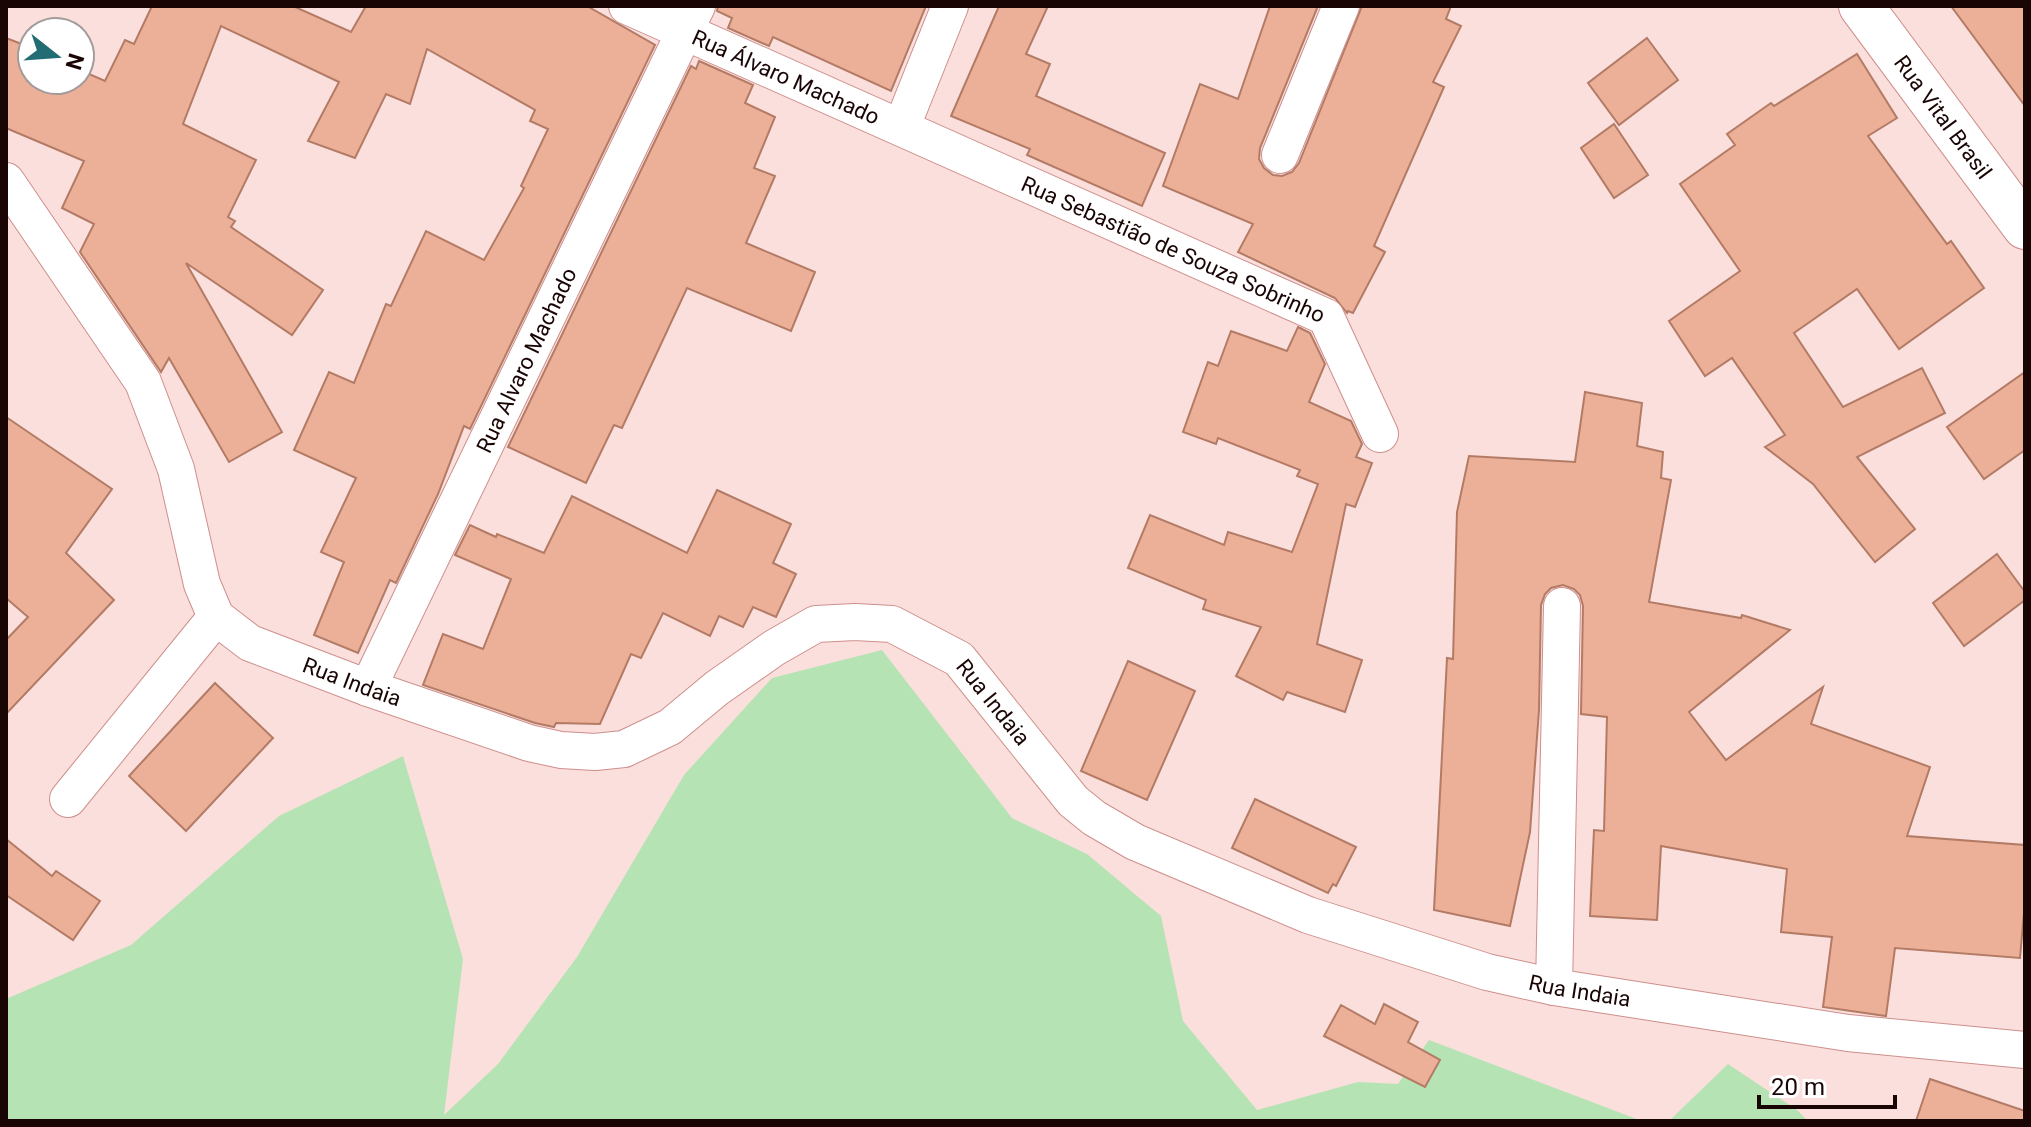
<svg xmlns="http://www.w3.org/2000/svg" width="2031" height="1127" viewBox="0 0 2031 1127" font-family="Roboto,sans-serif">
<rect width="100%" height="100%" fill="#fbdfdd"/>
<g fill="#b6e3b3">
<path d="M 882,650 L 1012,818 L 1087,854 L 1161,916 L 1183,1021 L 1257,1110 L 1358,1082 L 1398,1084 L 1429,1040 L 1642,1121 L 6,1121 L 6,999 L 131,945 L 279,816 L 403,756 L 463,959 L 444,1115 L 498,1064 L 577,957 L 684,775 L 772,678 Z"/>
<path d="M 1728,1064 L 1797,1110 L 1808,1121 L 1669,1121 Z"/>
</g>
<g fill="#ecb098" stroke="#b37b65" stroke-width="2">
<path d="M 152,6 L 293,6 L 351,32 L 366,6 L 587,6 L 655,45 L 470,429 L 464,426 L 438,494 L 396,583 L 390,580 L 358,653 L 314,635 L 344,562 L 321,552 L 356,478 L 294,450 L 329,372 L 354,383 L 386,304 L 391,306 L 426,231 L 484,260 L 524,188 L 521,186 L 548,129 L 530,121 L 535,110 L 427,49 L 410,104 L 386,94 L 355,158 L 308,141 L 339,82 L 221,26 L 183,124 L 256,160 L 228,217 L 235,221 L 231,227 L 323,290 L 292,335 L 186,263 L 282,432 L 229,462 L 169,358 L 161,372 L 80,252 L 94,224 L 62,208 L 84,161 L 6,128 L 6,38 L 32,48 L 32,80 L 80,80 L 80,70 L 105,81 L 125,40 L 134,44 Z"/>
<path d="M 718,6 L 926,6 L 891,91 L 773,37 L 769,46 L 728,28 L 732,18 L 717,11 Z"/>
<path d="M 999,6 L 1048,6 L 1026,54 L 1050,64 L 1036,96 L 1165,153 L 1142,206 L 1027,155 L 1030,149 L 951,116 Z"/>
<path d="M 1270,6 L 1318,6 L 1260,148 L 1259,159 L 1264,168 L 1273,175 L 1282,176 L 1292,172 L 1299,163 L 1362,6 L 1451,6 L 1446,19 L 1461,26 L 1433,82 L 1444,87 L 1374,246 L 1385,252 L 1353,313 L 1348,311 L 1347,313 L 1335,298 L 1238,252 L 1253,224 L 1163,186 L 1200,84 L 1238,99 Z"/>
<path d="M 1951,6 L 2025,6 L 2025,106 Z"/>
<path d="M 1647,38 L 1678,80 L 1619,125 L 1588,83 Z"/>
<path d="M 1857,54 L 1897,118 L 1868,136 L 1947,244 L 1951,241 L 1984,288 L 1899,349 L 1857,289 L 1794,333 L 1843,407 L 1922,368 L 1945,413 L 1857,457 L 1915,529 L 1875,562 L 1813,484 L 1765,447 L 1785,435 L 1732,358 L 1705,376 L 1669,321 L 1740,271 L 1680,184 L 1735,145 L 1727,134 L 1771,103 L 1774,106 Z"/>
<path d="M 699,61 L 753,85 L 745,103 L 775,117 L 754,168 L 775,176 L 746,243 L 815,272 L 791,331 L 687,288 L 622,428 L 614,425 L 586,483 L 508,447 L 691,66 L 696,69 Z"/>
<path d="M 1614,124 L 1648,175 L 1614,198 L 1581,148 Z"/>
<path d="M 1298,327 L 1310,333 L 1325,364 L 1309,402 L 1351,421 L 1362,444 L 1356,457 L 1372,463 L 1355,507 L 1346,504 L 1317,644 L 1362,660 L 1345,712 L 1287,692 L 1283,700 L 1236,676 L 1261,627 L 1203,609 L 1206,600 L 1128,568 L 1150,515 L 1224,545 L 1228,532 L 1292,552 L 1318,484 L 1297,476 L 1300,470 L 1218,438 L 1216,444 L 1183,432 L 1208,362 L 1218,366 L 1231,331 L 1287,351 Z"/>
<path d="M 2025,372 L 2025,450 L 1984,479 L 1947,427 Z"/>
<path d="M 1585,392 L 1642,403 L 1637,446 L 1663,452 L 1661,478 L 1671,480 L 1649,602 L 1741,618 L 1742,615 L 1790,630 L 1689,712 L 1726,760 L 1823,687 L 1811,724 L 1930,767 L 1907,836 L 2025,845 L 2025,901 L 2020,958 L 1895,948 L 1886,1016 L 1823,1007 L 1832,937 L 1781,932 L 1787,869 L 1661,846 L 1657,920 L 1590,916 L 1594,830 L 1604,831 L 1607,717 L 1581,714 L 1583,606 L 1580,595 L 1574,589 L 1563,585 L 1551,588 L 1545,594 L 1541,605 L 1539,710 L 1530,832 L 1510,926 L 1434,910 L 1447,658 L 1453,659 L 1457,512 L 1469,456 L 1575,462 Z"/>
<path d="M 6,417 L 112,489 L 66,553 L 114,600 L 6,714 L 6,640 L 28,617 L 6,598 Z"/>
<path d="M 717,490 L 791,524 L 773,563 L 796,574 L 776,617 L 753,607 L 743,627 L 719,616 L 710,636 L 663,613 L 641,658 L 631,654 L 600,724 L 556,723 L 554,727 L 535,723 L 423,685 L 443,634 L 483,649 L 511,579 L 455,555 L 470,525 L 496,537 L 497,534 L 544,553 L 572,496 L 687,553 Z"/>
<path d="M 1997,554 L 2025,592 L 2025,600 L 1964,646 L 1933,603 Z"/>
<path d="M 1128,661 L 1195,691 L 1147,800 L 1081,771 Z"/>
<path d="M 215,683 L 273,738 L 186,831 L 129,776 Z"/>
<path d="M 1255,799 L 1356,847 L 1336,886 L 1333,884 L 1328,893 L 1232,848 Z"/>
<path d="M 6,839 L 52,876 L 56,871 L 100,901 L 73,940 L 6,895 Z"/>
<path d="M 1384,1004 L 1418,1022 L 1408,1042 L 1440,1060 L 1425,1087 L 1324,1036 L 1341,1005 L 1375,1024 Z"/>
<path d="M 1930,1079 L 2025,1111 L 2025,1121 L 1916,1121 Z"/>
</g>
<g fill="none" stroke-linecap="round" stroke-linejoin="round">
<defs>
<g id="minor">
<path id="s1" d="M 627,6 L 1326,317 L 1380,434"/>
<path d="M 902,126 L 950,6"/>
<path d="M 1280,155 L 1341,6"/>
<path id="s2" d="M 6,181 L 143,382 L 176,469 L 202,584 L 216,617 L 250,643 L 368,688 L 529,743 L 561,750 L 595,752 L 624,749 L 670,727 L 717,688 L 774,648 L 816,624 L 855,622 L 892,624 L 959,659 L 1073,801 L 1094,818 L 1135,842 L 1308,915 L 1487,972 L 1554,987 L 1848,1033 L 2025,1050"/>
<path id="s3" d="M 368,688 L 697,6"/>
<path d="M 68,799 L 216,617"/>
<path d="M 1554,987 L 1562,606"/>
</g>
<g id="tertiary">
<path id="s4" d="M 1861,6 L 2025,227"/>
</g>
</defs>
<use href="#minor" stroke="#ce8f8b" stroke-width="38"/>
<use href="#tertiary" stroke="#ce8f8b" stroke-width="46"/>
<use href="#minor" stroke="#fff" stroke-width="36"/>
<use href="#tertiary" stroke="#fff" stroke-width="44"/>
</g>
<g text-anchor="middle" stroke-width="7" stroke-linejoin="round" paint-order="stroke">
<g font-size="22" fill="#1a0505" stroke="#fff">
<text dy="8" stroke="none"><textPath href="#s1" startOffset="174">Rua Álvaro Machado</textPath></text>
<text dy="8" stroke="none"><textPath href="#s4" startOffset="138">Rua Vital Brasil</textPath></text>
<text dy="8" stroke="none"><textPath href="#s1" startOffset="598">Rua Sebastião de Souza Sobrinho</textPath></text>
<text dy="8" stroke="none"><textPath href="#s3" startOffset="364">Rua Alvaro Machado</textPath></text>
<text dy="8" stroke="none"><textPath href="#s2" startOffset="642">Rua Indaia</textPath></text>
<text dy="8" stroke="none"><textPath href="#s2" startOffset="1362">Rua Indaia</textPath></text>
<text dy="8" stroke="none"><textPath href="#s2" startOffset="2034">Rua Indaia</textPath></text>
</g>
</g>
<rect width="2031" height="1127" fill="none" stroke="#1a0505" stroke-width="16"/>
<g transform="translate(56 56) rotate(107)"><circle r="38" fill="#ffffff" stroke="#a39b9b" stroke-width="2"/>
<path d="M0-6L14 30L0 20L-14 30Z" fill="#226d73"/>
<text y="-12" font-size="22" font-weight="bold" text-anchor="middle" fill="#1a0505">N</text>
</g>
<path d="M1759 1095v12h136v-12" fill="none" stroke="#1a0505" stroke-width="4"/>
<text x="1771" y="1095" font-size="24" fill="#1a0505" stroke="#ffffff" stroke-width="6" paint-order="stroke">20 m</text>
</svg>
